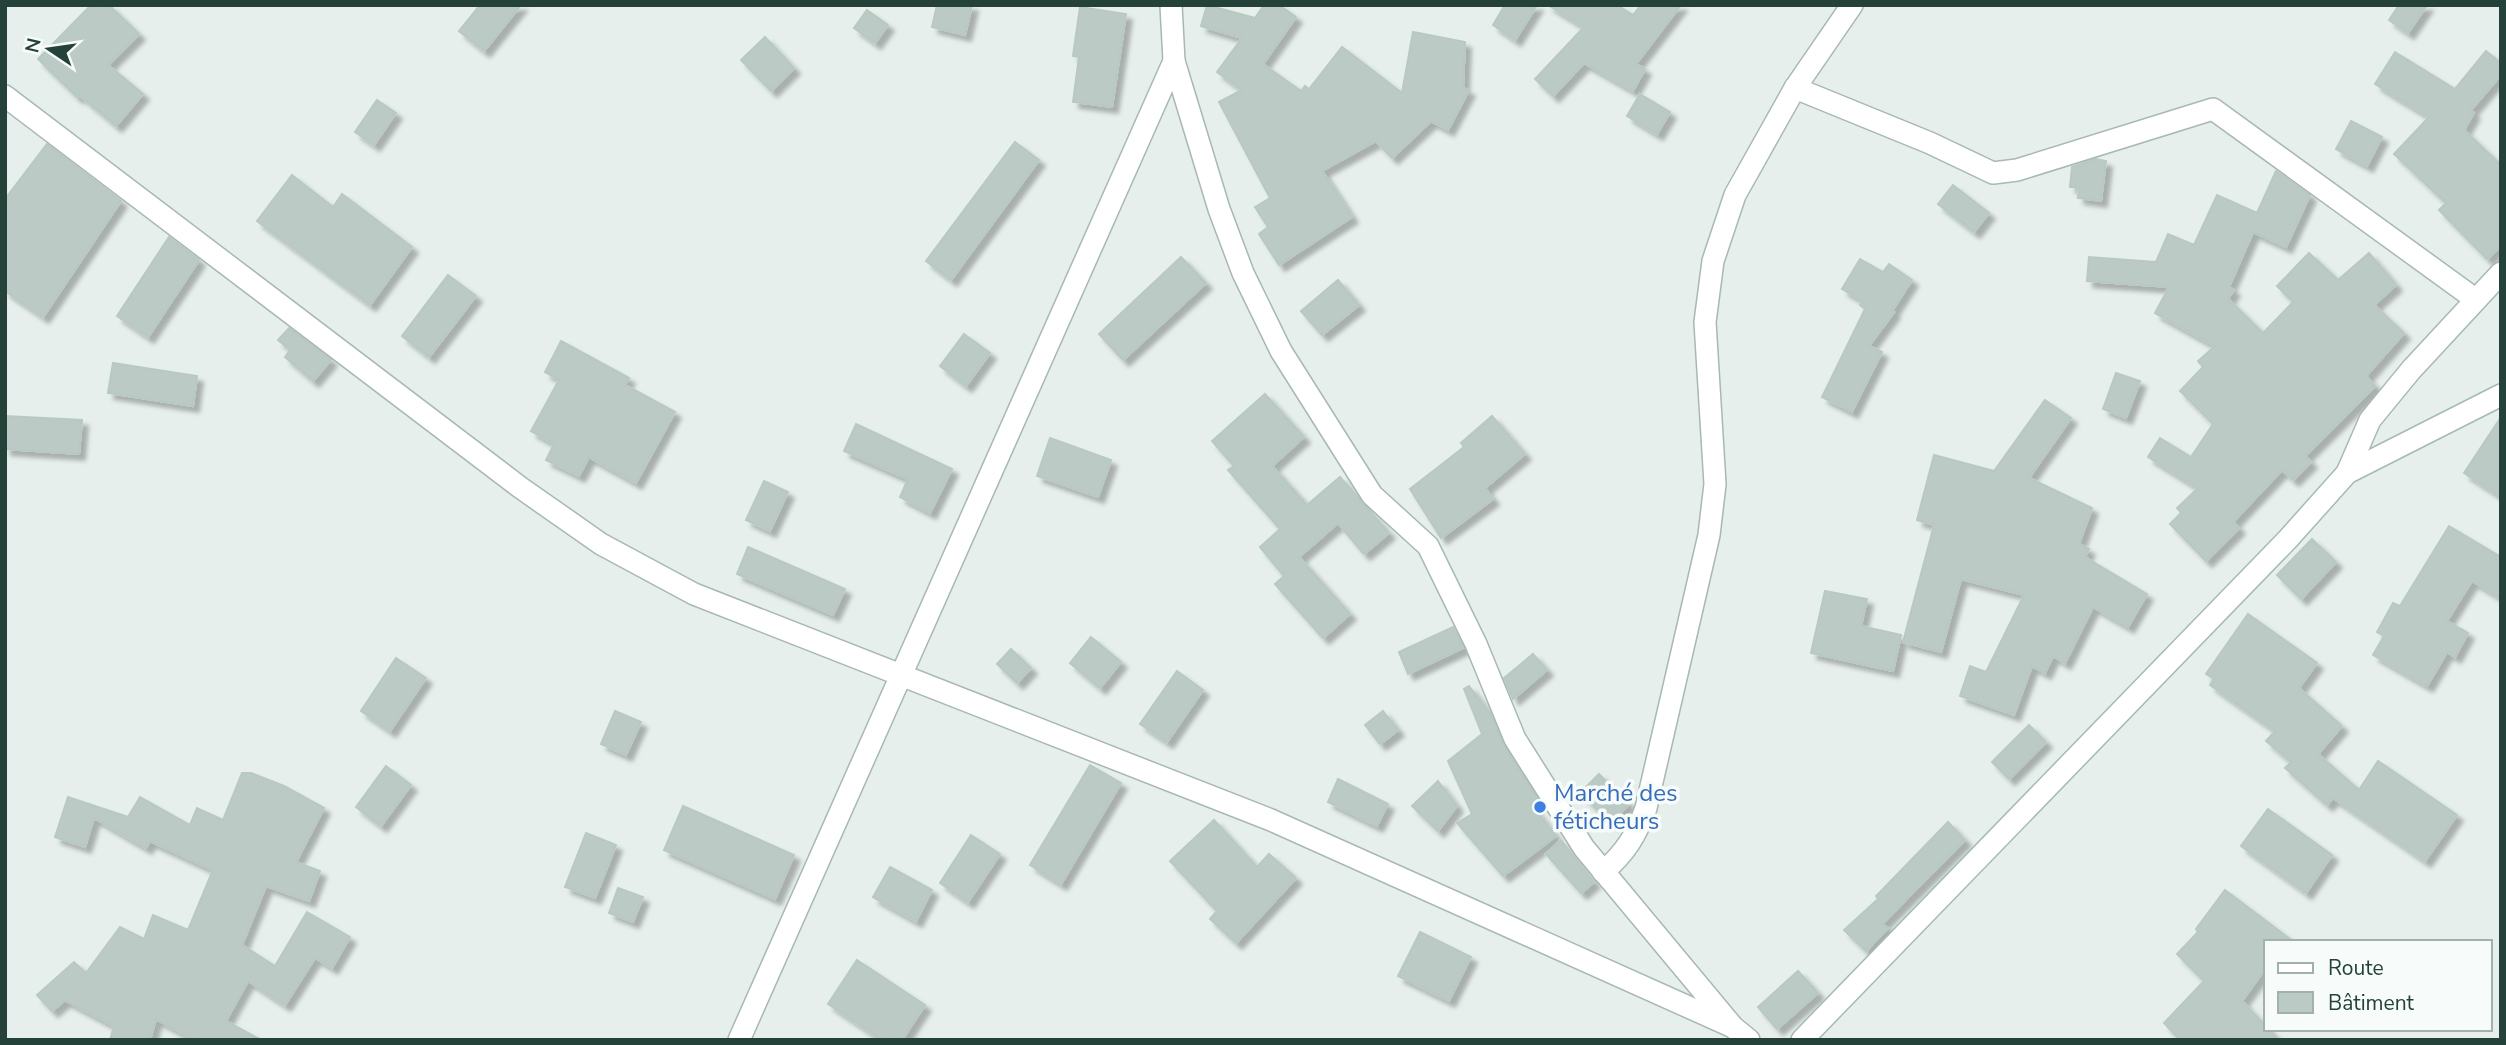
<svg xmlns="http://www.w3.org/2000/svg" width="2506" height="1045" viewBox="0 0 2506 1045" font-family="'Nunito Sans',sans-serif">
<defs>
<filter id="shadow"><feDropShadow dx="6" dy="6" stdDeviation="2" flood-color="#0004"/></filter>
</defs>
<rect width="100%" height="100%" fill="#e6efeb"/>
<g fill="#bbcac4" stroke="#b8c9c2" stroke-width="2" filter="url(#shadow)">
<path d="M 91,5 L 109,5 L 139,34 L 108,65 L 143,94 L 116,126 L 79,95 L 77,97 L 38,59 Z"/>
<path d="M 480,5 L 521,5 L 484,51 L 459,31 Z"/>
<path d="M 937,5 L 972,5 L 965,35 L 932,27 Z"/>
<path d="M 1207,5 L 1255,18 L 1264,5 L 1279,5 L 1296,17 L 1263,64 L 1301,91 L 1305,86 L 1309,89 L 1342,47 L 1402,93 L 1413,32 L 1465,42 L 1463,88 L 1469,90 L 1448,130 L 1431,121 L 1392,158 L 1376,141 L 1322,171 L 1352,217 L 1279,265 L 1259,234 L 1268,227 L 1255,207 L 1270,198 L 1219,102 L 1242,90 L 1217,72 L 1242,38 L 1201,26 Z"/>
<path d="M 1505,5 L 1537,5 L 1515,40 L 1493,25 Z"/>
<path d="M 1548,5 L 1617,5 L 1633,15 L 1641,5 L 1681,5 L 1636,64 L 1645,69 L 1633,91 L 1584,63 L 1553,96 L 1535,79 L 1584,27 Z"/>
<path d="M 2399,5 L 2427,5 L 2408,33 L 2389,20 Z"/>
<path d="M 1080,7 L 1126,14 L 1112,107 L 1073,102 L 1079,57 L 1073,56 Z"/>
<path d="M 867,10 L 888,25 L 875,43 L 854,28 Z"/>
<path d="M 765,37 L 794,68 L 771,91 L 741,60 Z"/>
<path d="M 2486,51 L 2501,63 L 2501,75 L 2470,111 L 2474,113 L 2464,130 L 2501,165 L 2501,246 L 2487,259 L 2439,210 L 2446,203 L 2394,154 L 2429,117 L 2375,84 L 2395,52 L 2455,89 Z"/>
<path d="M 1640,94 L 1670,112 L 1657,134 L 1627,116 Z"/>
<path d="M 377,100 L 396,113 L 374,145 L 355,132 Z"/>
<path d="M 2351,121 L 2382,137 L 2367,166 L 2336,149 Z"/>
<path d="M 1015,142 L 1039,160 L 951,280 L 926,261 Z"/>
<path d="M 47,144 L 121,201 L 43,317 L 5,291 L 5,199 Z"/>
<path d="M 2095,159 L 2106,161 L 2101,201 L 2078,198 L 2079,187 L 2070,187 L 2072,167 Z"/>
<path d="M 2276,171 L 2310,195 L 2286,247 L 2253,232 L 2229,287 L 2234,290 L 2228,299 L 2263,333 L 2293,302 L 2277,286 L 2309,253 L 2338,280 L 2369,253 L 2396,285 L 2374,305 L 2404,333 L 2366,376 L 2375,386 L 2305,456 L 2311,462 L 2293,480 L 2282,470 L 2233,522 L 2239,528 L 2206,561 L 2170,524 L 2181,513 L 2177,508 L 2198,488 L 2148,457 L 2160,438 L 2191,457 L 2213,424 L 2180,391 L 2203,367 L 2198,361 L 2215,346 L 2155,313 L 2169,287 L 2087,281 L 2089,257 L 2156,262 L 2168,234 L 2194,245 L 2217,195 L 2257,213 Z"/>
<path d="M 292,175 L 333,207 L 342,194 L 412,247 L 370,305 L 257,221 Z"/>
<path d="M 1953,185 L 1989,213 L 1974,232 L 1938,204 Z"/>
<path d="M 169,237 L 199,260 L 148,337 L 117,316 Z"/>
<path d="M 1181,257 L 1206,283 L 1123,360 L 1099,334 Z"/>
<path d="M 1860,259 L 1883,272 L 1889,264 L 1912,280 L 1892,311 L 1894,312 L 1869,346 L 1882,352 L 1852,412 L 1822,397 L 1865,309 L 1860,305 L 1862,301 L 1842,289 Z"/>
<path d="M 448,275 L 476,296 L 429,357 L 402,336 Z"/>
<path d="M 1338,280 L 1359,305 L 1322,335 L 1301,311 Z"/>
<path d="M 289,328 L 331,360 L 313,381 L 285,357 L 290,350 L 278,340 Z"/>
<path d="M 964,334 L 990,353 L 966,386 L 940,366 Z"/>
<path d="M 561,341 L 629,378 L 625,385 L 675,412 L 636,483 L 589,457 L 579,476 L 546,460 L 554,444 L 531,431 L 559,380 L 545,372 Z"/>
<path d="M 113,363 L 197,376 L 193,406 L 108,393 Z"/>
<path d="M 2116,373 L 2140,381 L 2126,418 L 2103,409 Z"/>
<path d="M 1265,394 L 1304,437 L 1272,466 L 1307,505 L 1340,477 L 1389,533 L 1364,554 L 1338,523 L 1299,557 L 1350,614 L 1323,638 L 1275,584 L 1284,576 L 1260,547 L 1280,529 L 1228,470 L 1234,466 L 1212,441 Z"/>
<path d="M 2045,400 L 2071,418 L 2029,478 L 2092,508 L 2079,544 L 2089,549 L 2085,557 L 2147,594 L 2128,627 L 2093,607 L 2065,663 L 2053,656 L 2045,673 L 2032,666 L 2014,715 L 1960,696 L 1970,666 L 1986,672 L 2024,595 L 1961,579 L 1941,652 L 1903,642 L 1934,525 L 1917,520 L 1934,455 L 1994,471 Z"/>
<path d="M 5,416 L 82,420 L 79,454 L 5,449 Z"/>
<path d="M 1492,416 L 1525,454 L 1485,488 L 1493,499 L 1441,538 L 1410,489 L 1464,447 L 1461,443 Z"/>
<path d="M 2501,417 L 2501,497 L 2464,473 Z"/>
<path d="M 856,424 L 952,469 L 930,513 L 900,497 L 908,479 L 844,451 Z"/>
<path d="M 1050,438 L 1111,460 L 1098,497 L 1037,476 Z"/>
<path d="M 764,481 L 788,492 L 770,531 L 746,520 Z"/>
<path d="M 2449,526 L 2501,557 L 2501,598 L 2472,581 L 2447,621 L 2468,633 L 2455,657 L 2447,652 L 2427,686 L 2373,655 L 2384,636 L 2377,632 L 2393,603 L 2400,606 Z"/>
<path d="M 2312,539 L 2336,562 L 2301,599 L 2277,575 Z"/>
<path d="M 748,547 L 845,589 L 833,615 L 737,574 Z"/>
<path d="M 1825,591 L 1867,599 L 1861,626 L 1901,635 L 1893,671 L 1811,653 Z"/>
<path d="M 2248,614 L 2317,663 L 2299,688 L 2342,726 L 2318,754 L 2359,790 L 2378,761 L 2457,815 L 2425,861 L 2333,798 L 2327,805 L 2285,768 L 2291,762 L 2266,741 L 2275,731 L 2210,685 L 2214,679 L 2206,674 Z"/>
<path d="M 1453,627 L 1463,648 L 1408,674 L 1399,652 Z"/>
<path d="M 1091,637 L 1121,662 L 1100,688 L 1070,663 Z"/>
<path d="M 1011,649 L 1031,668 L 1017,683 L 997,664 Z"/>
<path d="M 1533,654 L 1547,670 L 1513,699 L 1504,678 Z"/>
<path d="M 396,658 L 426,678 L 390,731 L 361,711 Z"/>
<path d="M 1177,671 L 1203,690 L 1167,742 L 1140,724 Z"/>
<path d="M 1469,686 L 1490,713 L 1504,746 L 1538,800 L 1532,805 L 1556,836 L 1503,876 L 1457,823 L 1472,814 L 1448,761 L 1482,734 L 1464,689 Z"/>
<path d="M 615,711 L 641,722 L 626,755 L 601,744 Z"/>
<path d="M 1383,711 L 1398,730 L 1380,744 L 1365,725 Z"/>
<path d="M 2029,725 L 2046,742 L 2009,779 L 1992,762 Z"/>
<path d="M 1090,765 L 1121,783 L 1061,884 L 1030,865 Z"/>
<path d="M 386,766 L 411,785 L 381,826 L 356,807 Z"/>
<path d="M 242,773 L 251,773 L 284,786 L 324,808 L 296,862 L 320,871 L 309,901 L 266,886 L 242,945 L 275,966 L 307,912 L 350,937 L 332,968 L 315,958 L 285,1005 L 248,981 L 226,1021 L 261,1040 L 195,1040 L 156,1019 L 150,1040 L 110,1040 L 114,1026 L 65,1000 L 52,1011 L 37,995 L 74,962 L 86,973 L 120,927 L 144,939 L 153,915 L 188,930 L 213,870 L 150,841 L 146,848 L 94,818 L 85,847 L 55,837 L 68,797 L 128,817 L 140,797 L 190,825 L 197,808 L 223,820 Z"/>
<path d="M 1599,774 L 1629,804 L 1611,823 L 1580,793 Z"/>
<path d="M 1338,779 L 1388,804 L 1377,826 L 1328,802 Z"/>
<path d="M 1438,781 L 1457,806 L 1438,831 L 1412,806 Z"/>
<path d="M 683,806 L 794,855 L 775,899 L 664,850 Z"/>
<path d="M 2268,809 L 2332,855 L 2306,893 L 2241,846 Z"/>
<path d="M 1214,820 L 1257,867 L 1269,854 L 1296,878 L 1236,943 L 1210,919 L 1217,911 L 1170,861 Z"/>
<path d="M 1948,822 L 1965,840 L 1882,924 L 1888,928 L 1866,951 L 1844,930 L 1878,899 L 1876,896 Z"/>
<path d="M 586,833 L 616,845 L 595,898 L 565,887 Z"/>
<path d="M 971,835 L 1000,854 L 968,902 L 940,883 Z"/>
<path d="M 1561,840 L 1594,882 L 1581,893 L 1546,854 Z"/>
<path d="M 890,867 L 932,890 L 916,921 L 873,897 Z"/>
<path d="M 618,888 L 643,897 L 633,922 L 609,913 Z"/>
<path d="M 2225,890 L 2294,942 L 2266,942 L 2266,968 L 2242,1001 L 2279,1040 L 2180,1040 L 2164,1023 L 2204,981 L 2177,954 L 2198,932 L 2196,929 Z"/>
<path d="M 1420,932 L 1471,957 L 1449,1001 L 1398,976 Z"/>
<path d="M 857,960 L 925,1005 L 902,1040 L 882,1040 L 828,1004 Z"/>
<path d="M 1798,971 L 1818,993 L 1777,1029 L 1758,1007 Z"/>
</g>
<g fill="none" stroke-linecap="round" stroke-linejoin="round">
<defs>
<g id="street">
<path d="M 1171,5 L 1174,61 L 1219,209 L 1243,273 L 1281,351 L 1372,495 L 1428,546 L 1476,644 L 1515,739 L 1584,848 L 1733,1027 L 1749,1040"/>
<path d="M 1795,88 L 1930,143 L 1993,173 L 2017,170 L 2213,109 L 2475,299"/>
<path d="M 5,96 L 521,488 L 601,544 L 694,594 L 1271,820 L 1733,1027"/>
<path d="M 2347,473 L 2370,420 L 2411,370 L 2501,273"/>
<path d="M 1603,872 C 1625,853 1636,836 1646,808 L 1709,535 L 1715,484 L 1705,322 L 1713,261 L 1735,195 L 1795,88 L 1852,5"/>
<path d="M 739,1040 L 1174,61"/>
</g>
<path id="secondary" d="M 1802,1040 L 2288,539 L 2347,473 L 2501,395"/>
</defs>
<use href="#street" stroke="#a8b8b2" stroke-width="24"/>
<use href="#secondary" stroke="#a4bbb3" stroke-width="24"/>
<use href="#street" stroke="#fff" stroke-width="21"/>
<use href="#secondary" stroke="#fff" stroke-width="21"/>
</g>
<circle fill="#3f7fe0" stroke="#f7fbf9" stroke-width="2.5" cx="1540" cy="807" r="7"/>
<g text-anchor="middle" stroke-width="7" stroke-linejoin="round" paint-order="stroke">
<g font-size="24" fill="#366cbe" stroke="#f7fbf9" text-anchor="start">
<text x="1554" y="801">Marché des<tspan x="1554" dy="28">féticheurs</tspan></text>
</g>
</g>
<rect width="2506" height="1045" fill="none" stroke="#24423a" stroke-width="14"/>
<rect x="2264" y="940" width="228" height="91" fill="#f7fbf9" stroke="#a3b1ad" stroke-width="2"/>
<rect x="2278" y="963" width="35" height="10" fill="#ffffff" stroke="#a3b1ad" stroke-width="2"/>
<text x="2328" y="975" font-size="21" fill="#24423a">Route</text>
<rect x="2278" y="992" width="35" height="21" fill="#bbcac4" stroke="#a3b1ad" stroke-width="2"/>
<text x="2328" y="1010" font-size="21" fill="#24423a">Bâtiment</text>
<g transform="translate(49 49) rotate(283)" stroke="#f7fbf9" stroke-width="5" paint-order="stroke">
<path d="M0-5L12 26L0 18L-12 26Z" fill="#24423a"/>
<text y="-10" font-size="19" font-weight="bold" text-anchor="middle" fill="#24423a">N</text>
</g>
</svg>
